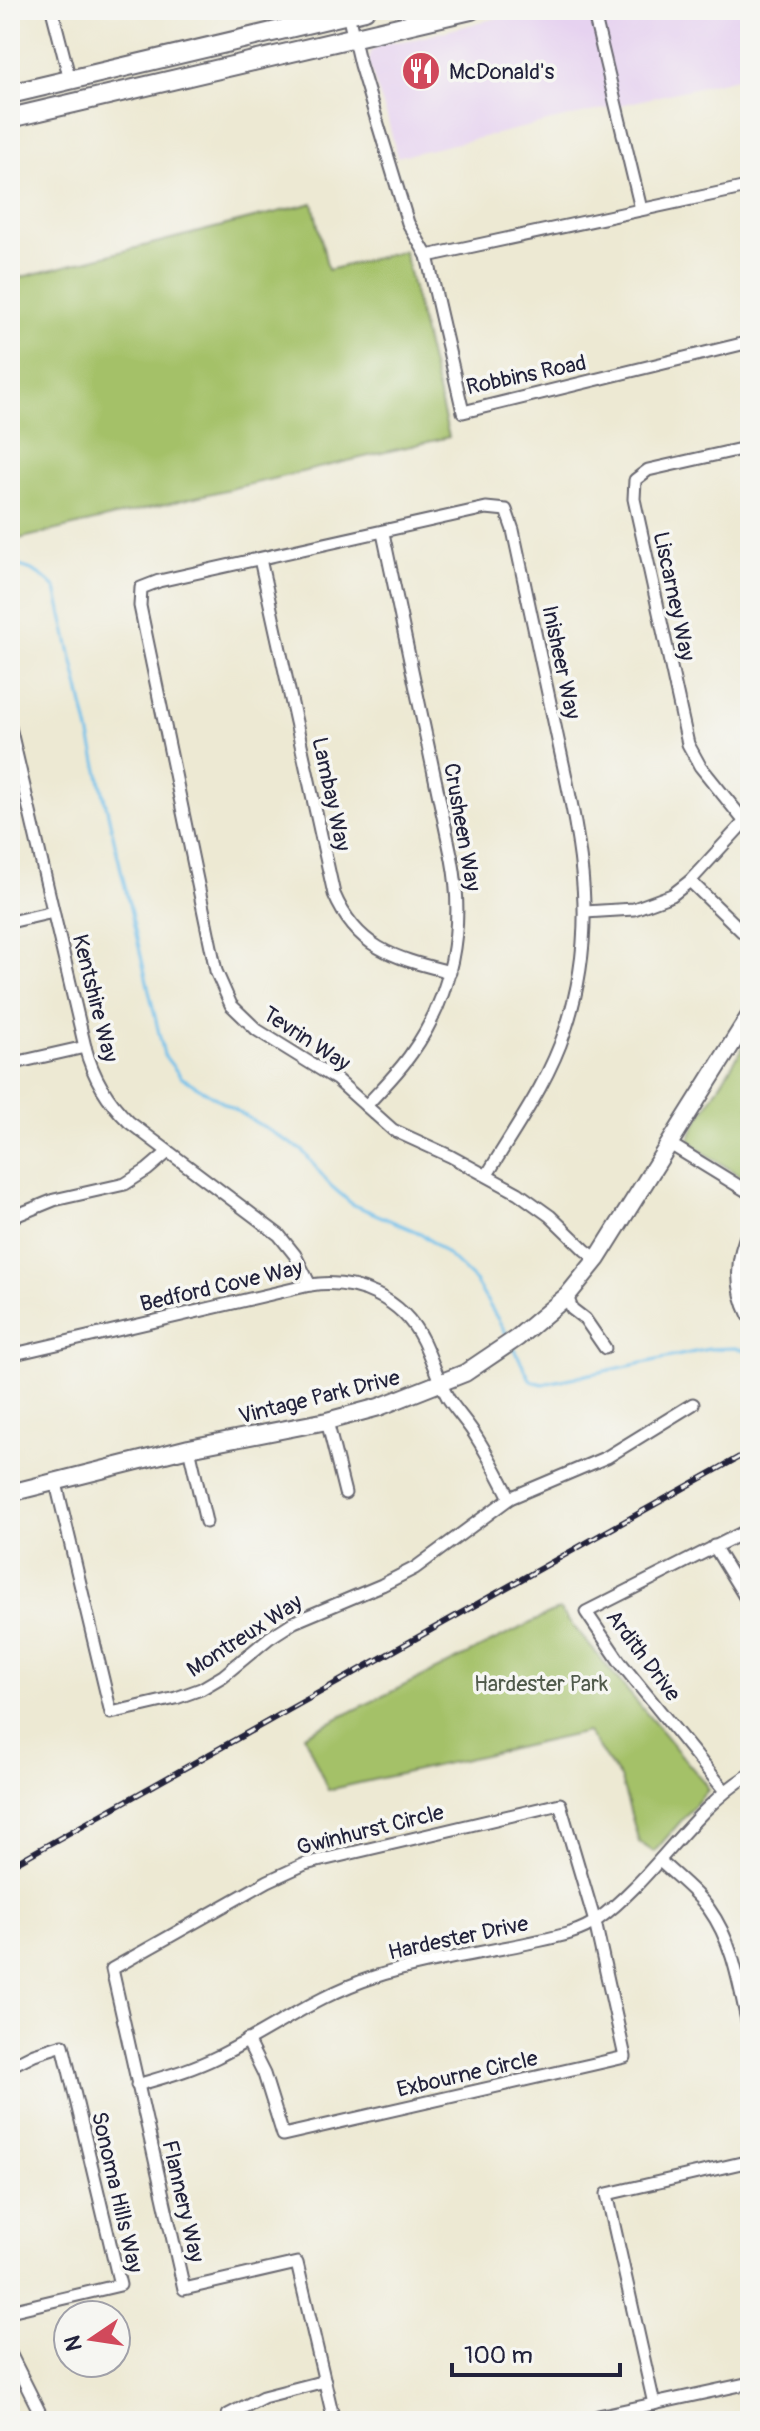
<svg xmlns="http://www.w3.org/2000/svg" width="760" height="2431" viewBox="0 0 760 2431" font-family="Pangolin,sans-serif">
<rect width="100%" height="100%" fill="#f6f6f2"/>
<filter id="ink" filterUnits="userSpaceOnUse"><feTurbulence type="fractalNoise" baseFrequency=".0125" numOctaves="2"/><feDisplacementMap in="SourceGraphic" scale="16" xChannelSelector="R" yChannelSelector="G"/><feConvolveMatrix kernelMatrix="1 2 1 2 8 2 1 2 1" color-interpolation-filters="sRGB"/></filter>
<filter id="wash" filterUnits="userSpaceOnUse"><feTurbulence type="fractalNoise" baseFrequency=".006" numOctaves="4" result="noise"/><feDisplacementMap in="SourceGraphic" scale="32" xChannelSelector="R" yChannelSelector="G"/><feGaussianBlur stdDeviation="1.8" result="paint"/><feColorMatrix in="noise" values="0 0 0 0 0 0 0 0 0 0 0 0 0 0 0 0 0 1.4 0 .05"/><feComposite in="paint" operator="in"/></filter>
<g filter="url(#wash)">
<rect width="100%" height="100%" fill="#ede9d3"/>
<path fill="#e6d2f0" d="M 528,10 L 750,10 L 750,75 L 397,157 L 388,120 L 370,68 L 369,60 L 371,52 L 380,44 L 415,39 Z"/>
<g fill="#a4c168" stroke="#637252" stroke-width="2">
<path d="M 313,203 L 328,270 L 404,251 L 449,437 L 10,541 L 10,280 Z"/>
<path d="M 750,1036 L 750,1182 L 697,1148 L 690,1139 L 694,1127 Z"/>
<path d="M 559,1609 L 704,1782 L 708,1790 L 654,1852 L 639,1842 L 621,1780 L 587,1732 L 328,1790 L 304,1735 Z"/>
</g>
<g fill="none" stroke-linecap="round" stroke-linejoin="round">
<g stroke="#70bfea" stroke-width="3">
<path d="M 10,565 C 30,566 43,575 56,589 L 164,1055 L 181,1077 L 303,1151 L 330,1185 L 352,1204 L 422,1234 L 449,1256 L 475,1281 L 509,1338"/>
<path d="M 514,1348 L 531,1381 L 543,1384 L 709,1349 L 735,1348 L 750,1352"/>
</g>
</g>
</g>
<g filter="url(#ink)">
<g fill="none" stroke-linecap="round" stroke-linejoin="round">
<defs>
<g id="street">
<path d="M 52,10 L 70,80"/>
<path d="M 347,10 L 360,65 L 408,223 L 427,256 L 463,412 L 750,342"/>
<path d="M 593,10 L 641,209"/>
<path d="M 427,256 L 747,187 L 750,202"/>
<path d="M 260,559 L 334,894 C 358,950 396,958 450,972"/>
<path d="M 10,727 L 85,1047 C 93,1077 107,1101 129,1122 L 279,1235 L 295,1255 L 310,1285"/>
<path d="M 745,822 L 700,766 L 688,744 L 634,499 L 635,480 L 648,470 L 750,447"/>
<path d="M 690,881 L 750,939"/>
<path d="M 585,912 L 634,909 L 672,895 L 690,881 L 749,817"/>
<path d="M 10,922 L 53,912"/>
<path d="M 10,1064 L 85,1047"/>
<path d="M 366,1106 C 381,1089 398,1073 411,1054 C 452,997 465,927 452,859 L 383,533"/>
<path d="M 670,1144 L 750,1193"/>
<path d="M 487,1175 C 515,1128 548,1083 565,1031 C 602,921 578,835 555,726 C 541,660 527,595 513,530 L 506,510 L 486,508 L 159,581 L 141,588 L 140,606 L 216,971 L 231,1005 L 257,1030 L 336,1079 L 393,1130 L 450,1156 L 518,1193 L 550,1216 L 585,1250 L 597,1259"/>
<path d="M 10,1218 L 54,1200 L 125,1184 L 147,1170 L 168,1152"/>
<path d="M 567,1296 L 572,1309 L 585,1319 L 605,1348"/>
<path d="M 749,1316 C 734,1286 736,1256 750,1227"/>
<path d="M 10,1355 L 310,1285 C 356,1278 402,1298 423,1341 C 432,1360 438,1380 448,1398 C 457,1412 469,1424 477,1438 C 489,1457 500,1478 510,1498"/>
<path d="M 327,1421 L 345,1493"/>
<path d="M 189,1448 L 206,1522"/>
<path d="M 56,1483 L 111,1713 L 176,1698 L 201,1689 L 223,1676 L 269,1638 L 294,1622 L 382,1585 L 415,1568 L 510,1498 L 607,1457 L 693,1404"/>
<path d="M 714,1546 L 750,1605"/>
<path d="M 725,1791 L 620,1662 L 586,1612 L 750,1529"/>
<path d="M 660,1861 C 676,1876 696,1891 709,1909 C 735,1945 740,1991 750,2034"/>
<path d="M 247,2040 L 264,2074 L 283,2135 L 625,2057 L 595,1922 L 560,1804 L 305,1864 L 268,1881 L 112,1969 L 184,2289 L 297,2263 L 334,2421"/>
<path d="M 10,2066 L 34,2054 L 63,2045 L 120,2285 L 10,2311"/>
<path d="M 137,2085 C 164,2077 191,2070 217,2057 C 270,2031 317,1995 374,1977 C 423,1961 477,1954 528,1943 C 550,1938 579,1934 597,1920 C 655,1878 689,1812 750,1774"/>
<path d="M 10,2353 L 44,2421"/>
<path d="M 654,2404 L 607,2194 L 750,2161"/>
<path d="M 228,2415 L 263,2397 L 325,2381"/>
<path d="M 598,2416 L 750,2383"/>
</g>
<path id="secondary" d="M 10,1493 L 189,1448 L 327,1421 L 379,1407 L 465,1373 L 517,1338 L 567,1296 L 597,1259 L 750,1015"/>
<g id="primary">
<path d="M 10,94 L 365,10"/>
<path d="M 10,118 L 471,10"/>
</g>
</defs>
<use href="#street" stroke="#696870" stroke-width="15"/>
<use href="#secondary" stroke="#696870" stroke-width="20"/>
<use href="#primary" stroke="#696870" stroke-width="22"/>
<use href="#street" stroke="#fff" stroke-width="11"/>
<use href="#secondary" stroke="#fff" stroke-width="16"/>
<use href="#primary" stroke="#fff" stroke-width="18"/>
<defs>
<path id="rail" d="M 10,1866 L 750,1451"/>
</defs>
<use href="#rail" stroke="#22223b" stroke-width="6"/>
<use href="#rail" stroke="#f6f6f2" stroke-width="3" stroke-dasharray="9" stroke-linecap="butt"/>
</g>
</g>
<defs>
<symbol id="restaurant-disc" viewBox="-11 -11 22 22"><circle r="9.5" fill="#d1495b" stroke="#f6f6f2"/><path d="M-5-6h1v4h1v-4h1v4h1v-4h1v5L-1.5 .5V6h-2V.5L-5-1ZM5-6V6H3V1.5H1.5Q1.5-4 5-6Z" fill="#fff"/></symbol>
</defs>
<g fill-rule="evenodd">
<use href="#restaurant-disc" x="399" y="49" width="44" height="44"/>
</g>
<g text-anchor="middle" stroke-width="7" stroke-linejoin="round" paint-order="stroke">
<g font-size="22" fill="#22223b" stroke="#f6f6f2" text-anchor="start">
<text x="449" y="79">McDonald's</text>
</g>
<g font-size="22" fill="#22223b" stroke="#f6f6f2">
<text transform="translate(526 374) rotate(-12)" y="8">Robbins Road</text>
<text transform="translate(675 596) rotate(78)" y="8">Liscarney Way</text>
<text transform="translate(562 662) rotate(78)" y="8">Inisheer Way</text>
<text transform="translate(332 794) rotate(78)" y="8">Lambay Way</text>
<text transform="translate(463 827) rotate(80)" y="8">Crusheen Way</text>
<text transform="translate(96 998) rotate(76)" y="8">Kentshire Way</text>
<text transform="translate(307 1038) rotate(33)" y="8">Tevrin Way</text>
<text transform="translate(221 1285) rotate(-13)" y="8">Bedford Cove Way</text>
<text transform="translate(319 1396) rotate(-14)" y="8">Vintage Park Drive</text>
<text transform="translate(244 1635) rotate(-33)" y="8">Montreux Way</text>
<text transform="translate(644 1655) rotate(53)" y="8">Ardith Drive</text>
<text transform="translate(370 1829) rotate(-14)" y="8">Gwinhurst Circle</text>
<text transform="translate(458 1937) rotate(-12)" y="8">Hardester Drive</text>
<text transform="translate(467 2073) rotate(-13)" y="8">Exbourne Circle</text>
<text transform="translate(118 2192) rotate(77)" y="8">Sonoma Hills Way</text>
<text transform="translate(184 2201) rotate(77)" y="8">Flannery Way</text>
</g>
<g font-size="22" fill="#505a4b" stroke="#f6f6f2">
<text x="541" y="1691">Hardester Park</text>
</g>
</g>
<rect width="760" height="2431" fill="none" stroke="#f6f6f2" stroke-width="40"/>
<g transform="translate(92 2339) rotate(257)"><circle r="38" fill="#f6f6f2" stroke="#a1a1a9" stroke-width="2"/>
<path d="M0-6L14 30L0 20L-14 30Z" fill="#d1495b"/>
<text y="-12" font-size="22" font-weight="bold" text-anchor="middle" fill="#22223b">N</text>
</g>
<path d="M452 2363v12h168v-12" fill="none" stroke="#22223b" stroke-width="4"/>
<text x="464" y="2363" font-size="24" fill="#22223b" stroke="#f6f6f2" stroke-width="6" paint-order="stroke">100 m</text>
</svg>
